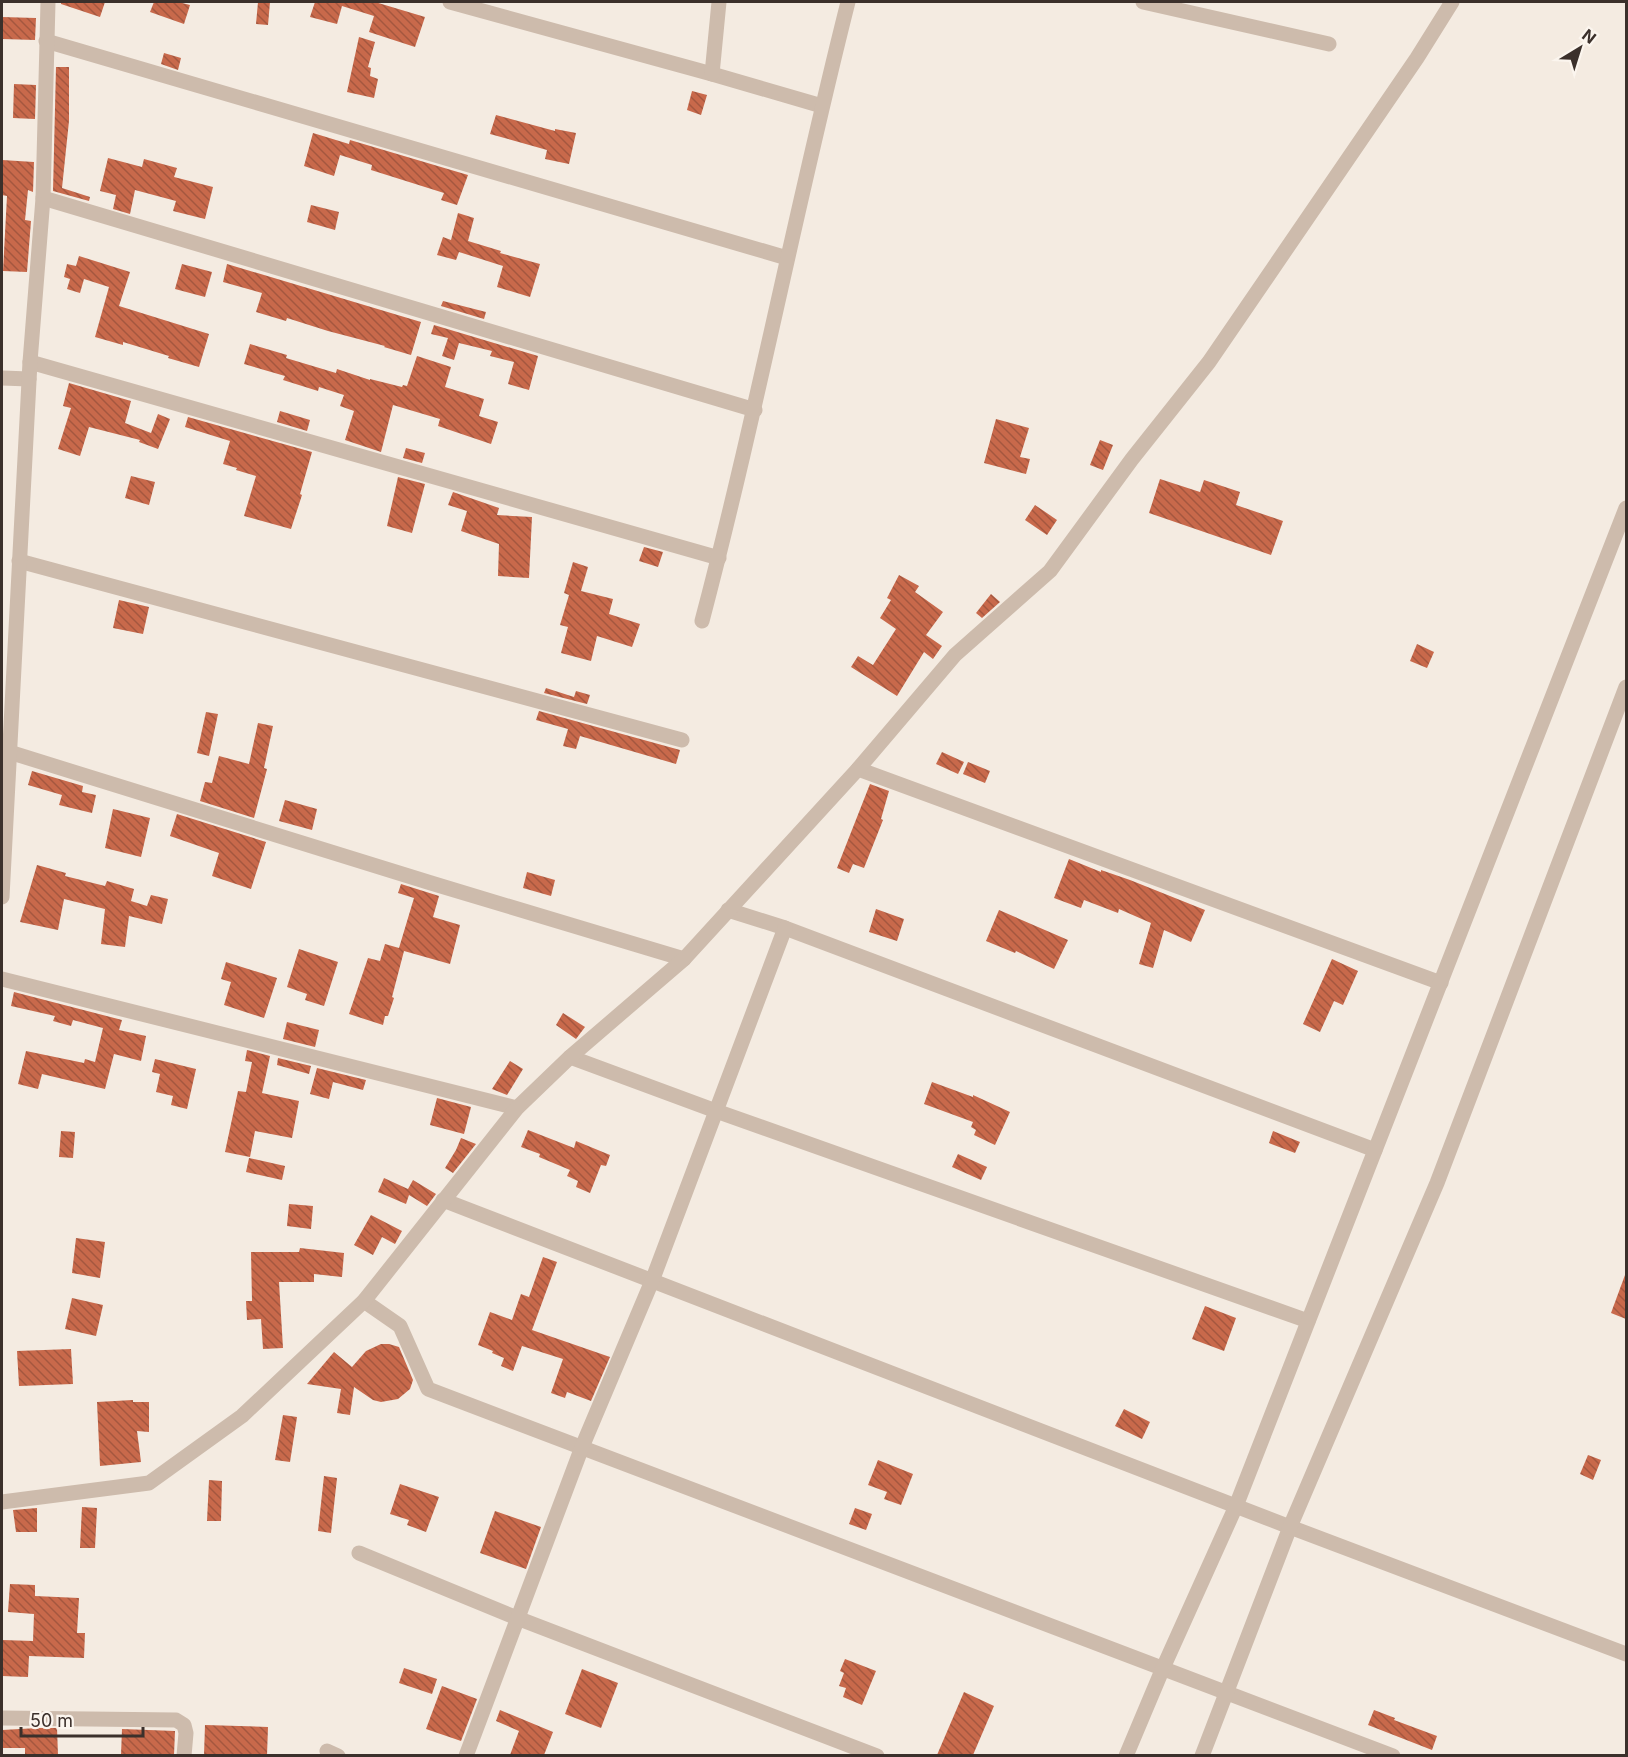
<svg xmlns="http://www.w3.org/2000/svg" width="1628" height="1757" viewBox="0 0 1628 1757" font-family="Inter,sans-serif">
<defs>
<pattern id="building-back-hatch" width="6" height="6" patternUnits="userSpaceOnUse" patternTransform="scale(1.5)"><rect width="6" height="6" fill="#c8694b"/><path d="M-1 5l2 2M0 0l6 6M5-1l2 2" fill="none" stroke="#a4573f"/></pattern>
</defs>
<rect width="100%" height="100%" fill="#f4ebe1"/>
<g fill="url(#building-back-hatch)">
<path d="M 61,2 L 105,2 L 100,17 L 61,4 Z"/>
<path d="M 154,2 L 178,2 L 190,5 L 184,24 L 150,12 Z"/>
<path d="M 258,2 L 270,2 L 268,25 L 256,24 Z"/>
<path d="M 315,2 L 375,2 L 425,17 L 415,47 L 369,32 L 374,16 L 342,6 L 337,24 L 310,17 Z"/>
<path d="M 2,17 L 36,18 L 35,40 L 2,39 Z"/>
<path d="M 359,37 L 375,42 L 368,67 L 371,68 L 370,76 L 378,79 L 374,98 L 347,92 Z"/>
<path d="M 164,53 L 181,58 L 178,70 L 161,64 Z"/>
<path d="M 56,67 L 69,67 L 69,121 L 62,188 L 90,197 L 89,201 L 53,191 Z"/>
<path d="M 14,84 L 36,85 L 35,119 L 13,118 Z"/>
<path d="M 692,91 L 707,95 L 701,115 L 687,110 Z"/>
<path d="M 496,115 L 555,131 L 555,129 L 576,133 L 569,164 L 545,159 L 547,150 L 490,134 Z"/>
<path d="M 313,133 L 349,144 L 350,140 L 468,175 L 457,205 L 441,200 L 444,193 L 371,170 L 372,165 L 340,155 L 334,176 L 304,166 Z"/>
<path d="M 108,158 L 142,167 L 144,159 L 177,168 L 174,177 L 213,187 L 205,219 L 173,211 L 176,201 L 135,190 L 130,214 L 113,209 L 116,195 L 100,191 Z"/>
<path d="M 2,160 L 34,162 L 33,192 L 28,190 L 25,220 L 31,221 L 27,272 L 3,271 L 7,196 L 2,195 Z"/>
<path d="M 311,205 L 339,212 L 335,230 L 307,222 Z"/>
<path d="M 458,213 L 474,218 L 468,241 L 501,251 L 500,253 L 540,264 L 530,297 L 497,287 L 503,266 L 459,252 L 456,260 L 437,255 L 443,237 L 451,240 Z"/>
<path d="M 79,256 L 130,272 L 119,306 L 209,334 L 199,367 L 168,358 L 169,356 L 123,342 L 123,345 L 95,337 L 109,287 L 84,279 L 80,293 L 67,289 L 70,279 L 64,277 L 67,264 L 76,266 Z"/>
<path d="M 182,264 L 212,272 L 205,297 L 175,289 Z"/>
<path d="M 227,264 L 421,322 L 411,355 L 384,347 L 385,346 L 328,331 L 287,318 L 286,321 L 256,312 L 262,293 L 223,282 Z"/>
<path d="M 443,301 L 486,312 L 484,319 L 441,306 Z"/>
<path d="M 434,325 L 538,356 L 529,390 L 508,384 L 514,362 L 490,356 L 492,351 L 459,343 L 454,360 L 442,356 L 448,338 L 431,334 Z"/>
<path d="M 250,344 L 287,355 L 286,358 L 336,373 L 337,369 L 370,380 L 370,379 L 402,387 L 403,385 L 407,386 L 417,356 L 451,367 L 445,387 L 484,399 L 479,416 L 498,422 L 491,444 L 438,426 L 440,419 L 393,405 L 381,452 L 345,440 L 354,411 L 340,406 L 344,395 L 319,387 L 318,391 L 283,380 L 285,376 L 244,364 Z"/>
<path d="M 69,383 L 131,401 L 125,423 L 151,433 L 158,414 L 170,419 L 158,449 L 139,442 L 140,440 L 89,427 L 80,456 L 58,449 L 71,408 L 63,406 Z"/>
<path d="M 280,411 L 310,420 L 307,431 L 277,422 Z"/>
<path d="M 188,417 L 312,452 L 300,494 L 302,495 L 291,529 L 244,516 L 256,476 L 236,470 L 237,468 L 223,464 L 230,441 L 185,427 Z"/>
<path d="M 996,419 L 1029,428 L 1020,457 L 1030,459 L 1026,474 L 984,463 Z"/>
<path d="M 1100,440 L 1113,445 L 1103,470 L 1090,465 Z"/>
<path d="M 406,448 L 425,453 L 422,463 L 403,458 Z"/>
<path d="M 131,476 L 155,482 L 149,505 L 125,498 Z"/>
<path d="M 398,477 L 425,484 L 412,533 L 387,526 Z"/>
<path d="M 1160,479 L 1200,492 L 1204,480 L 1240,492 L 1236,505 L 1283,521 L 1271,555 L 1149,513 Z"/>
<path d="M 453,492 L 499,508 L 497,515 L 532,517 L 529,578 L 498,576 L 499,544 L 461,531 L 467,511 L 448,505 Z"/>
<path d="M 1035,505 L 1057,520 L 1047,535 L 1025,520 Z"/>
<path d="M 644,547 L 663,552 L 658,567 L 639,561 Z"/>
<path d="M 573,562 L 588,567 L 581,591 L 613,599 L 609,614 L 640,624 L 632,647 L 597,636 L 591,661 L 561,653 L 568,627 L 560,625 L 569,595 L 564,593 Z"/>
<path d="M 899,575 L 919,586 L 915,592 L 943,612 L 926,635 L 942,646 L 933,659 L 924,652 L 897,696 L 851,667 L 858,656 L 873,665 L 896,629 L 880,618 L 891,600 L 887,598 Z"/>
<path d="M 991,594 L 1000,602 L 982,618 L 976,613 Z"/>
<path d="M 119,600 L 149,607 L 143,634 L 113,628 Z"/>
<path d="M 1417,644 L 1434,652 L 1427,668 L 1410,661 Z"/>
<path d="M 546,688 L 574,697 L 576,691 L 590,695 L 587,704 L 544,693 Z"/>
<path d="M 539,711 L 680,750 L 676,764 L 580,736 L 576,749 L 563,746 L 568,729 L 536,720 Z"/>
<path d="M 206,712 L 218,714 L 209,756 L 197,753 Z"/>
<path d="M 258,723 L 273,726 L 264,768 L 267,769 L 254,818 L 200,801 L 205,782 L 212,783 L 219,756 L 249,764 Z"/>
<path d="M 942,752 L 964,762 L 958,774 L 936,764 Z"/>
<path d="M 968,762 L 990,771 L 985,783 L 963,774 Z"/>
<path d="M 32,771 L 83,786 L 82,792 L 96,795 L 92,813 L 59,805 L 62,795 L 28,785 Z"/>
<path d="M 870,784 L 889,791 L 881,819 L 883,820 L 864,868 L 853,864 L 849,873 L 837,868 Z"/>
<path d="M 285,800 L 317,809 L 312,830 L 279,821 Z"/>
<path d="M 113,809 L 150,818 L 141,857 L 105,848 Z"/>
<path d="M 177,814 L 266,842 L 251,889 L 212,876 L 219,853 L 170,836 Z"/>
<path d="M 1069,859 L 1101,872 L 1101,870 L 1130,880 L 1205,910 L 1191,942 L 1164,930 L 1153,968 L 1139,964 L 1151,923 L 1119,909 L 1118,913 L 1084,900 L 1081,908 L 1054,898 Z"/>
<path d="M 37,865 L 66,873 L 65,876 L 105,886 L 107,881 L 134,889 L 131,901 L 147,906 L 151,895 L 168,899 L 162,924 L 129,916 L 125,947 L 101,944 L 105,909 L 64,899 L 58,930 L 20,922 Z"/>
<path d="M 527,872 L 555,880 L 551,896 L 523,888 Z"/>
<path d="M 401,884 L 439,896 L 433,917 L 460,925 L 450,964 L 404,951 L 392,997 L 394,998 L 388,1016 L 385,1016 L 383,1025 L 349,1014 L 368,958 L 380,961 L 385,944 L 399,948 L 414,898 L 398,893 Z"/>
<path d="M 876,909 L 904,919 L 897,941 L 869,932 Z"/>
<path d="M 999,910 L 1068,940 L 1054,969 L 1016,951 L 1015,953 L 986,941 Z"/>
<path d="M 299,949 L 338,962 L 324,1006 L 305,1000 L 307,994 L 287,987 Z"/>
<path d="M 1332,959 L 1358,971 L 1343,1005 L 1334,1001 L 1320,1032 L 1303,1024 Z"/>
<path d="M 226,962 L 277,978 L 264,1018 L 224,1005 L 231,982 L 221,979 Z"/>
<path d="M 14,992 L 122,1020 L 119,1030 L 146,1036 L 141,1061 L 114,1054 L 105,1089 L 42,1074 L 38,1089 L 18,1084 L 26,1051 L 84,1063 L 85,1059 L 95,1062 L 103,1028 L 73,1020 L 71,1026 L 53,1021 L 55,1016 L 11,1006 Z"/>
<path d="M 563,1013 L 585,1027 L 576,1039 L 556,1025 Z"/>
<path d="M 287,1022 L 319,1030 L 315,1047 L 283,1039 Z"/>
<path d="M 247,1050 L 270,1056 L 262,1093 L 299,1101 L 292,1138 L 255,1131 L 250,1157 L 225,1152 L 238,1091 L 246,1092 L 252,1062 L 245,1061 Z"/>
<path d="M 278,1058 L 311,1066 L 309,1074 L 277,1065 Z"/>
<path d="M 155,1059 L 196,1069 L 187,1109 L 171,1105 L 173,1096 L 156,1092 L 160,1074 L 152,1072 Z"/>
<path d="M 510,1061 L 523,1069 L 507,1095 L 492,1089 Z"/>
<path d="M 317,1068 L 366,1080 L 363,1090 L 333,1082 L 329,1099 L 310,1094 Z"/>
<path d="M 932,1082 L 973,1097 L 973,1095 L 1010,1112 L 995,1145 L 974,1135 L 976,1130 L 971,1127 L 973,1122 L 924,1104 Z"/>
<path d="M 437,1098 L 471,1107 L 464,1134 L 430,1125 Z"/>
<path d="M 528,1130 L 574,1148 L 576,1141 L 610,1155 L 606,1166 L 601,1165 L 590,1193 L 576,1187 L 578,1181 L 567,1176 L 570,1170 L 539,1157 L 540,1154 L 521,1147 Z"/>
<path d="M 61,1131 L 75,1132 L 73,1158 L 59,1157 Z"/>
<path d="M 1273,1131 L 1300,1142 L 1295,1153 L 1269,1143 Z"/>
<path d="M 461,1138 L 476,1144 L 453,1173 L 445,1168 L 456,1150 Z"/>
<path d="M 958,1154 L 987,1167 L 981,1180 L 952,1167 Z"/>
<path d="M 249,1158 L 285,1166 L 282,1180 L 246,1172 Z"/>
<path d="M 384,1178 L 408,1189 L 413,1180 L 436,1194 L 427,1206 L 409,1195 L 406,1204 L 378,1192 Z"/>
<path d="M 289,1204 L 313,1206 L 311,1229 L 287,1226 Z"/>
<path d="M 371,1215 L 402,1231 L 395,1244 L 382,1237 L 373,1255 L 354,1245 Z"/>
<path d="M 76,1238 L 105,1242 L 100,1278 L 72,1273 Z"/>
<path d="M 300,1248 L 344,1253 L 342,1277 L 314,1274 L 314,1282 L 279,1282 L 283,1348 L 263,1349 L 261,1319 L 247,1320 L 246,1301 L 252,1301 L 251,1252 L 299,1252 Z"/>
<path d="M 543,1257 L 557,1262 L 532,1330 L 610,1357 L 591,1401 L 567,1392 L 565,1398 L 551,1393 L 563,1359 L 522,1346 L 513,1371 L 501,1366 L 504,1358 L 492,1353 L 493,1351 L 478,1345 L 490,1312 L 512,1320 L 521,1294 L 529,1297 Z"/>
<path d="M 1625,1275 L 1626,1275 L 1626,1319 L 1611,1313 Z"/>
<path d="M 72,1298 L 103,1305 L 96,1336 L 65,1329 Z"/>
<path d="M 1205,1306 L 1236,1318 L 1224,1351 L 1192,1339 Z"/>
<path d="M 381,1344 L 389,1344 L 399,1347 L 413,1380 L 410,1389 L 398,1399 L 381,1402 L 373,1400 L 354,1387 L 350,1415 L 337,1413 L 341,1389 L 307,1384 L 334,1352 L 352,1367 L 366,1351 Z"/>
<path d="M 71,1349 L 73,1384 L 19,1386 L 17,1351 Z"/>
<path d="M 133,1400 L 133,1402 L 149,1402 L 149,1432 L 137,1431 L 141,1462 L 100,1466 L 97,1402 Z"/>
<path d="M 1124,1409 L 1150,1422 L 1142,1439 L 1115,1426 Z"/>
<path d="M 283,1415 L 297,1417 L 290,1462 L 275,1460 Z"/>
<path d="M 1588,1455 L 1601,1460 L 1593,1480 L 1580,1474 Z"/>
<path d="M 878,1460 L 913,1474 L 901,1505 L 884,1499 L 887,1492 L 868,1485 Z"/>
<path d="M 324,1476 L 337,1478 L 331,1533 L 318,1531 Z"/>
<path d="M 209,1480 L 222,1481 L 221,1521 L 207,1521 Z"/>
<path d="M 400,1484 L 439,1497 L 426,1532 L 407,1525 L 409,1520 L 390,1514 Z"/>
<path d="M 82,1507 L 97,1508 L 95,1548 L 80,1548 Z"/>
<path d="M 37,1508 L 37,1532 L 16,1532 L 13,1510 Z"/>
<path d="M 855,1508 L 872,1514 L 866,1530 L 849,1524 Z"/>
<path d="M 495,1511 L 541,1527 L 526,1569 L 480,1553 Z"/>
<path d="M 10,1584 L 35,1585 L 35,1596 L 79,1598 L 77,1633 L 85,1633 L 84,1658 L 29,1656 L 28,1677 L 2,1676 L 2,1640 L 33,1641 L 34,1614 L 8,1612 Z"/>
<path d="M 845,1659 L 876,1671 L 862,1705 L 843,1697 L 846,1688 L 839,1686 L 844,1673 L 840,1671 Z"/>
<path d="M 404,1668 L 437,1679 L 432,1694 L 399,1683 Z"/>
<path d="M 582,1669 L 618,1683 L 601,1728 L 565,1714 Z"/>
<path d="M 442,1686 L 477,1699 L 461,1741 L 426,1729 Z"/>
<path d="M 964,1692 L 994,1706 L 973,1755 L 937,1755 Z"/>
<path d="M 500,1710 L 553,1732 L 544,1755 L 510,1755 L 519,1731 L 496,1721 Z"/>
<path d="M 1374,1710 L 1395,1718 L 1394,1720 L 1437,1736 L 1432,1750 L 1368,1725 Z"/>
<path d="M 205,1725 L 268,1727 L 267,1755 L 204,1755 Z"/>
<path d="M 38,1728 L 57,1728 L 58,1755 L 25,1755 L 25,1748 L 2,1748 L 2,1730 Z"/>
<path d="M 122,1729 L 175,1731 L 174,1755 L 121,1755 Z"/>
</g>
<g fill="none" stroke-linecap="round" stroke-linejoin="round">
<g stroke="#cdbbac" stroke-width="15">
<path d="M 450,2 L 712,74 L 822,106"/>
<path d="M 1143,2 L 1329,44"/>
<path d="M 46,41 L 787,258"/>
<path d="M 712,74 L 719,2"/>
<path d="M 43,198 L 755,410"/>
<path d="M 30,362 L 719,558"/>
<path d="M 2,378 L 29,379"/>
<path d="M 19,561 L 682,740"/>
<path d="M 702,621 C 756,416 796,207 848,2"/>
<path d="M 9,752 L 431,883 L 684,959"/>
<path d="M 858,769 L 1441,983"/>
<path d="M 2,897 L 30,362 L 43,198 L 48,2"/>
<path d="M 728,910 L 785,928 L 1375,1150"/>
<path d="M 2,979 L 517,1108"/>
<path d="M 570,1057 L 716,1111 L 1308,1321"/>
<path d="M 443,1200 L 1290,1527 L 1626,1654"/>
<path d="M 364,1301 L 400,1326 L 428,1389 L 1393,1756"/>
<path d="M 2,1502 L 149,1483 L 242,1416 L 364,1301 L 517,1108 L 570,1057 L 684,959 L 858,769 L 955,655 L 1050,571 L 1132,459 L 1209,362 L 1417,58 L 1452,2"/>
<path d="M 359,1553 L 517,1618 L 877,1756"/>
<path d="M 2,1718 L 176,1720 L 184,1725 L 186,1733 L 184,1756"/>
<path d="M 327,1751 L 338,1756"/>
<path d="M 466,1756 L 582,1447 L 652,1281 L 785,928"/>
<path d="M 1126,1756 L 1163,1668 L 1236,1506 L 1626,508"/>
<path d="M 1202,1756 L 1290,1527 L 1437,1183 L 1626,687"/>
</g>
</g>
<rect width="1628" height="1757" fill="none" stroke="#3b302b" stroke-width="6"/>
<g transform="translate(1580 48) rotate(38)" stroke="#fbf5ee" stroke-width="4.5" paint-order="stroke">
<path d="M0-4.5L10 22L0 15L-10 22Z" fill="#3b302b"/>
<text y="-9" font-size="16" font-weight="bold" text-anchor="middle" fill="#3b302b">N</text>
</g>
<path d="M21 1727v9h122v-9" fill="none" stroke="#3b302b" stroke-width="3"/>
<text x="30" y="1727" font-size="18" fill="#3b302b" stroke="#fbf5ee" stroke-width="4.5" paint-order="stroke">50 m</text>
</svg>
